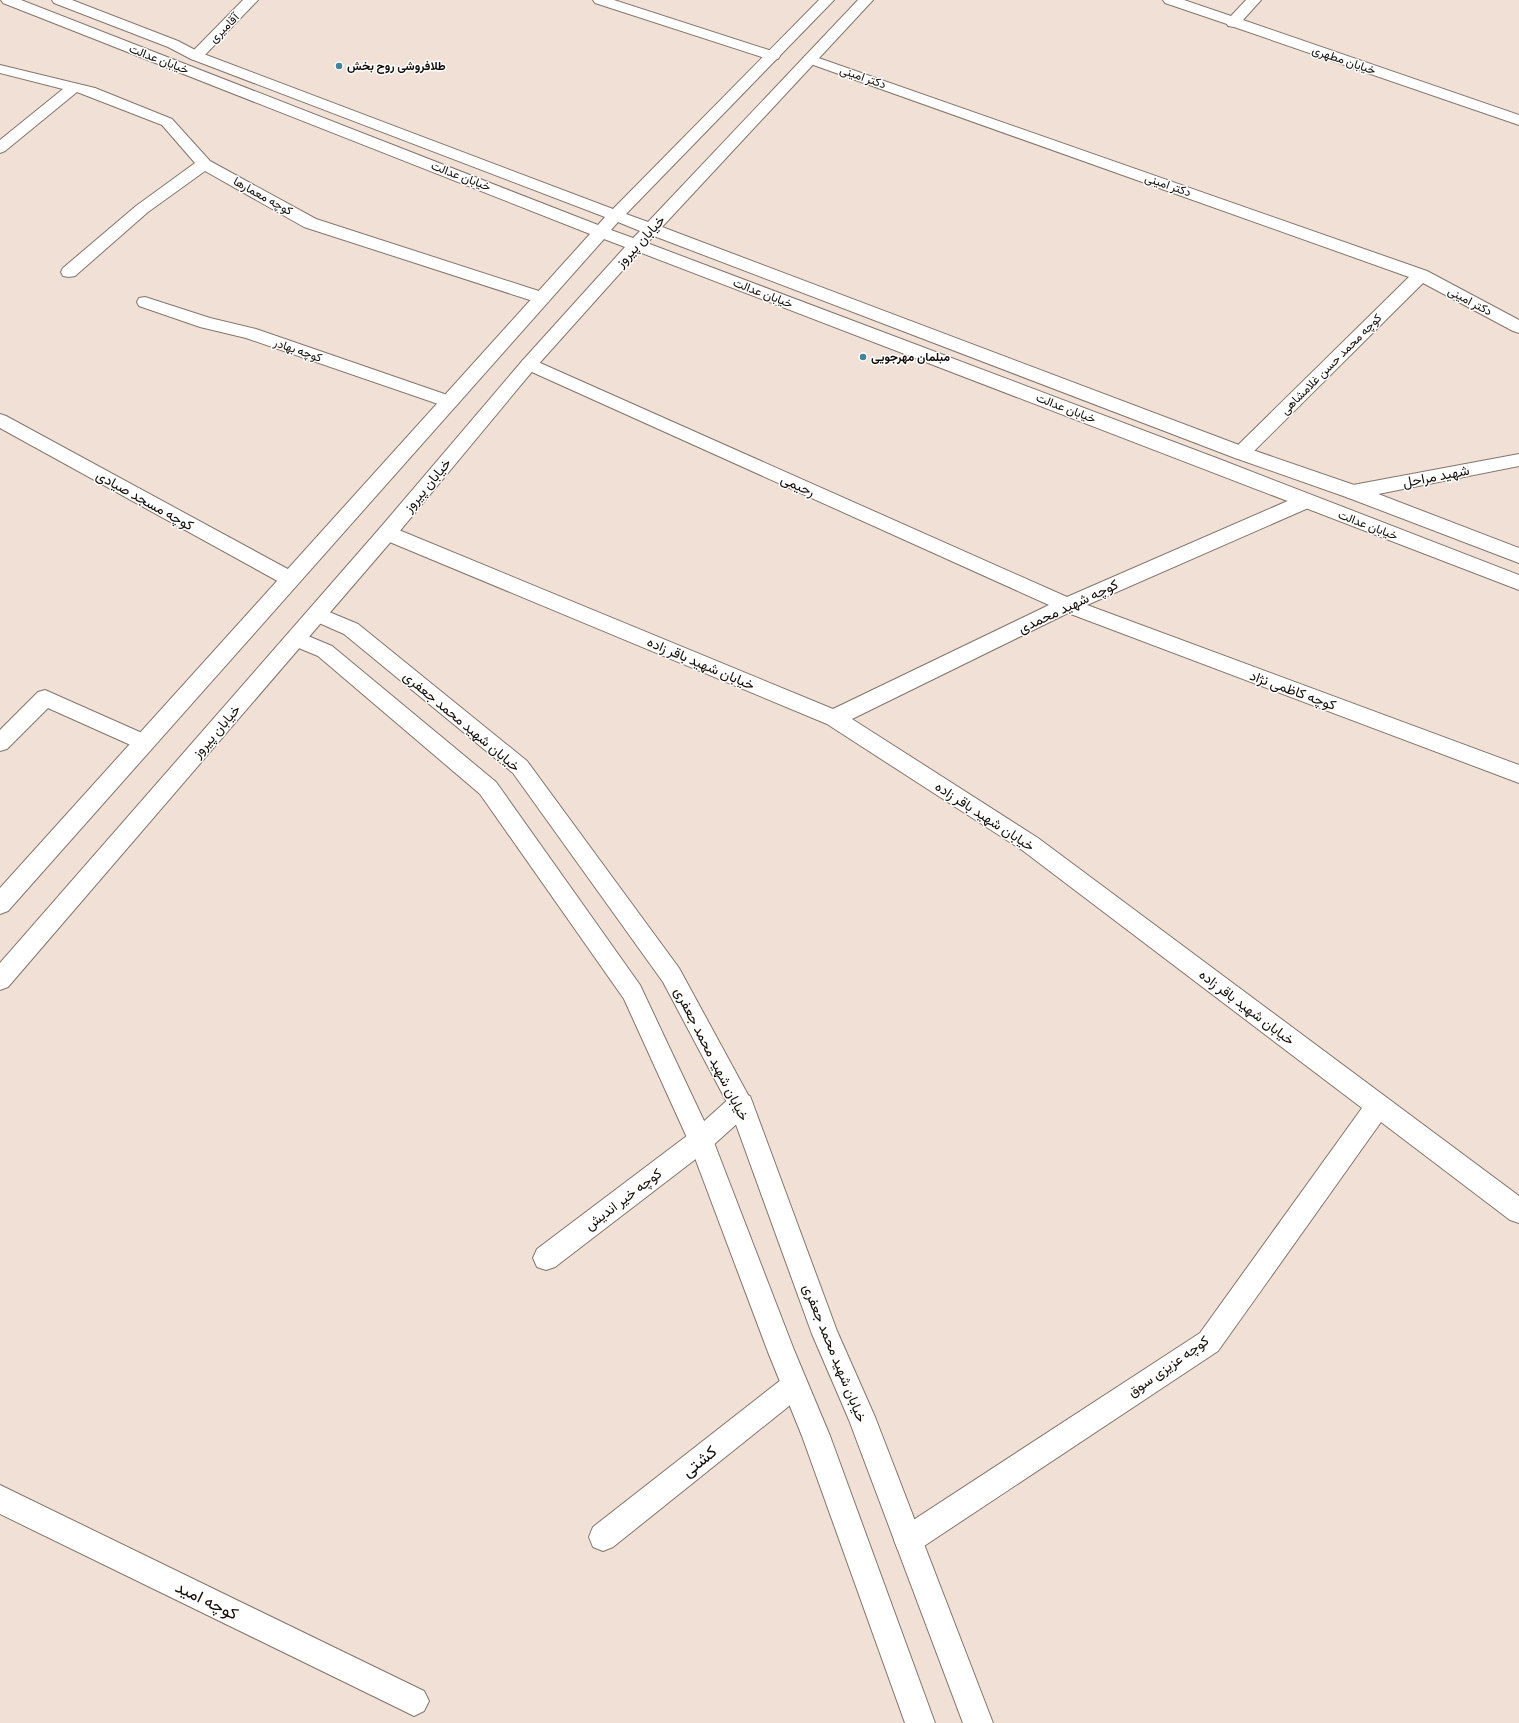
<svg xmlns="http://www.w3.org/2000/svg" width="1519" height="1723" viewBox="0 0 1519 1723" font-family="Cabin,Vazirmatn,sans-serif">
<rect width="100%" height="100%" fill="#f0e0d5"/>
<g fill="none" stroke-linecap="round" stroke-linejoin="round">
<defs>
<g id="minor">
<path d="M 243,0 L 258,0 L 201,59 L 196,60 L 191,59 L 189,56 L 191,53 Z"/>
<path d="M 593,0 L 614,0 L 778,53 L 780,56 L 778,59 L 773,60 L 768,59 L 595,3 Z"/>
<path d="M 1163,0 L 1184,0 L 1231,16 L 1246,0 L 1261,0 L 1243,20 L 1519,115 L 1519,125 L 1234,27 L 1228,26 L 1227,24 L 1165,3 Z"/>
<path d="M 810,55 L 1427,271 L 1519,320 L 1519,333 L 1513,331 L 1423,283 L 1247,458 L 1241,459 L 1235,458 L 1232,453 L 1235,448 L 1409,277 L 805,62 L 803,59 L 805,56 Z"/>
<path d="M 0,65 L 95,88 L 172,119 L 210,161 L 316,219 L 548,294 L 550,298 L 548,302 L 542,303 L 536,302 L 304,227 L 205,171 L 148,212 L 75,276 L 69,277 L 63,276 L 61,272 L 63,268 L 136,206 L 195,163 L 162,125 L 77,92 L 5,151 L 0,153 L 0,140 L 63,89 L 0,73 Z"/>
<path d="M 145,297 L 210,318 L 256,329 L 456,398 L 459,402 L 456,406 L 450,408 L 444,406 L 246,338 L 200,327 L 139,306 L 137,302 L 139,298 Z"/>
<path d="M 529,358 L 1067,597 L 1299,496 L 1306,494 L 1313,496 L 1315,501 L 1313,506 L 1087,605 L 1519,765 L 1519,783 L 1068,613 L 852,719 L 1038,838 L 1519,1196 L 1519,1223 L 1510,1220 L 1381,1122 L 1218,1351 L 918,1550 L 908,1554 L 898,1550 L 894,1540 L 898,1530 L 1200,1333 L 1362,1108 L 1022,850 L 827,724 L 380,538 L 377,533 L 380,528 L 387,526 L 394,528 L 833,709 L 1049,605 L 523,368 L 520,364 L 523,360 Z"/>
<path d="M 0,414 L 6,416 L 297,574 L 300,579 L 297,584 L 290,586 L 283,584 L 0,428 Z"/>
<path d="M 1519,454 L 1519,466 L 1353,499 L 1346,497 L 1344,492 L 1346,487 L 1353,485 Z"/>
<path d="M 45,690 L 151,737 L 154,743 L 151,749 L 144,751 L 48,708 L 7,749 L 0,751 L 0,730 L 38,692 Z"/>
<path d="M 741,1093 L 750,1096 L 753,1104 L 750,1112 L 710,1148 L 555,1267 L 546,1270 L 537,1267 L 533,1258 L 537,1249 L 692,1132 L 732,1096 Z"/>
<path d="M 795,1372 L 804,1376 L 808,1385 L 804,1394 L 613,1547 L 603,1551 L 593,1547 L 589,1537 L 593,1527 L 786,1376 Z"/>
<path d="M 0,1485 L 424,1691 L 429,1701 L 424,1711 L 414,1716 L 404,1711 L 0,1514 Z"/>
</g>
<g id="tertiary">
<path d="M 317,607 L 358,624 L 527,761 L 679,968 L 753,1104 L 837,1331 L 875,1417 L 993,1723 L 963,1723 L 849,1420 L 812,1334 L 730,1108 L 663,982 L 513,773 L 344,634 L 310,619 L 307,614 L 310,609 Z"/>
<path d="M 296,631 L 332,646 L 496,782 L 640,985 L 713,1140 L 794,1350 L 830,1436 L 935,1723 L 905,1723 L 802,1436 L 768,1352 L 689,1142 L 624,999 L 480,794 L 318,656 L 289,644 L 286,639 L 289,634 Z"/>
</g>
<path id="secondary" d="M 1,0 L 21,0 L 598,225 L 605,217 L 191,59 L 168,47 L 54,3 L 52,0 L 72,0 L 178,41 L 201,53 L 613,209 L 819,0 L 834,0 L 626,214 L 648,222 L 858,0 L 873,0 L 662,227 L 1247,448 L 1360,487 L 1519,548 L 1519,563 L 1346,497 L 1235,458 L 654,236 L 647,243 L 1219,459 L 1519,575 L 1519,590 L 639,252 L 535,368 L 394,538 L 8,987 L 0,990 L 0,963 L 380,528 L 523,360 L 625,247 L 604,239 L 8,911 L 0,914 L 0,888 L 590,234 L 3,3 ZM 618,222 L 640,231 L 633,238 L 611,230 Z"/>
</defs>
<use href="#minor" stroke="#83766c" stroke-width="2"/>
<use href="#tertiary" stroke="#83766c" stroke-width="2"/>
<use href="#secondary" stroke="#83766c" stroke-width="2"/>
<use href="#minor" fill="#fff" fill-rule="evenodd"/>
<use href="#tertiary" fill="#fff" fill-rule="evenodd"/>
<use href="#secondary" fill="#fff" fill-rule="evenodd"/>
</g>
<g fill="#448397" stroke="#fff" stroke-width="1.5">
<circle cx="339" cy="66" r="4"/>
<circle cx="863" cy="357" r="4"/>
</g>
<g text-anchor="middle" stroke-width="3" stroke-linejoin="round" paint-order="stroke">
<g font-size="12" fill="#100b07" stroke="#fff">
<text transform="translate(224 28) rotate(-45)" y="4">آقامیری</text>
<text transform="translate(159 59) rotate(21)" y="4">خیابان عدالت</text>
<text transform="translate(1344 60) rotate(19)" y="4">خیابان مطهری</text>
<text transform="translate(863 77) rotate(19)" y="4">دکتر امینی</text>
<text transform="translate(461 176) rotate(21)" y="4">خیابان عدالت</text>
<text transform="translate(1168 185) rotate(19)" y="4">دکتر امینی</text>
<text transform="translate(263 196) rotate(29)" y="4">کوچه معمارها</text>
<text transform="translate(763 293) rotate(21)" y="4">خیابان عدالت</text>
<text transform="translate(1470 301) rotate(28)" y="4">دکتر امینی</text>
<text transform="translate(298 350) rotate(19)" y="4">کوچه بهادر</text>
<text transform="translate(1331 364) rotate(-45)" y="4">کوچه محمد حسن غلامشاهی</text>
<text transform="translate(1066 408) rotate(21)" y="4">خیابان عدالت</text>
<text transform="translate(1368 525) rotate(21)" y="4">خیابان عدالت</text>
</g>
<g font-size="12" font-weight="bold" fill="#100b07" stroke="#fff" text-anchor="start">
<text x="347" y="70">طلافروشی روح بخش</text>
<text x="871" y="361">مبلمان مهرجویی</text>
</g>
<g font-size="14" fill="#100b07" stroke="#fff">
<text transform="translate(640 241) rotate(-47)" y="5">خیابان پیروز</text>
<text transform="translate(1436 476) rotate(-11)" y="5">شهید مراحل</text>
<text transform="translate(427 485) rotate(-50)" y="5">خیابان پیروز</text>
<text transform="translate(798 485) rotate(24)" y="5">رحیمی</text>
<text transform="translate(145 500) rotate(29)" y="5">کوچه مسجد صیادی</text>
<text transform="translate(1068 606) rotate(-25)" y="5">کوچه شهید محمدی</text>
<text transform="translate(701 663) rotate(23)" y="5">خیابان شهید باقر زاده</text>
<text transform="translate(1293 690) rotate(20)" y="5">کوچه کاظمی نژاد</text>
<text transform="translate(462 721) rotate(40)" y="5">خیابان شهید محمد جعفری</text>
<text transform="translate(216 731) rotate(-49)" y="5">خیابان پیروز</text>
<text transform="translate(985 816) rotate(33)" y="5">خیابان شهید باقر زاده</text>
<text transform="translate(1247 1007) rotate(37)" y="5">خیابان شهید باقر زاده</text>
<text transform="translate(712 1054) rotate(63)" y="5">خیابان شهید محمد جعفری</text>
<text transform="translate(623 1199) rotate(-37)" y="5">کوچه خیر اندیش</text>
<text transform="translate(835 1353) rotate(68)" y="5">خیابان شهید محمد جعفری</text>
<text transform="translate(1168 1366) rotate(-35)" y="5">کوچه عزیزی سوق</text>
</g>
<g font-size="17" fill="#100b07" stroke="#fff">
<text transform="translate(699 1461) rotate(-38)" y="6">کشتی</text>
<text transform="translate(207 1600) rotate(26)" y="6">کوچه امید</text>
</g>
</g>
</svg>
